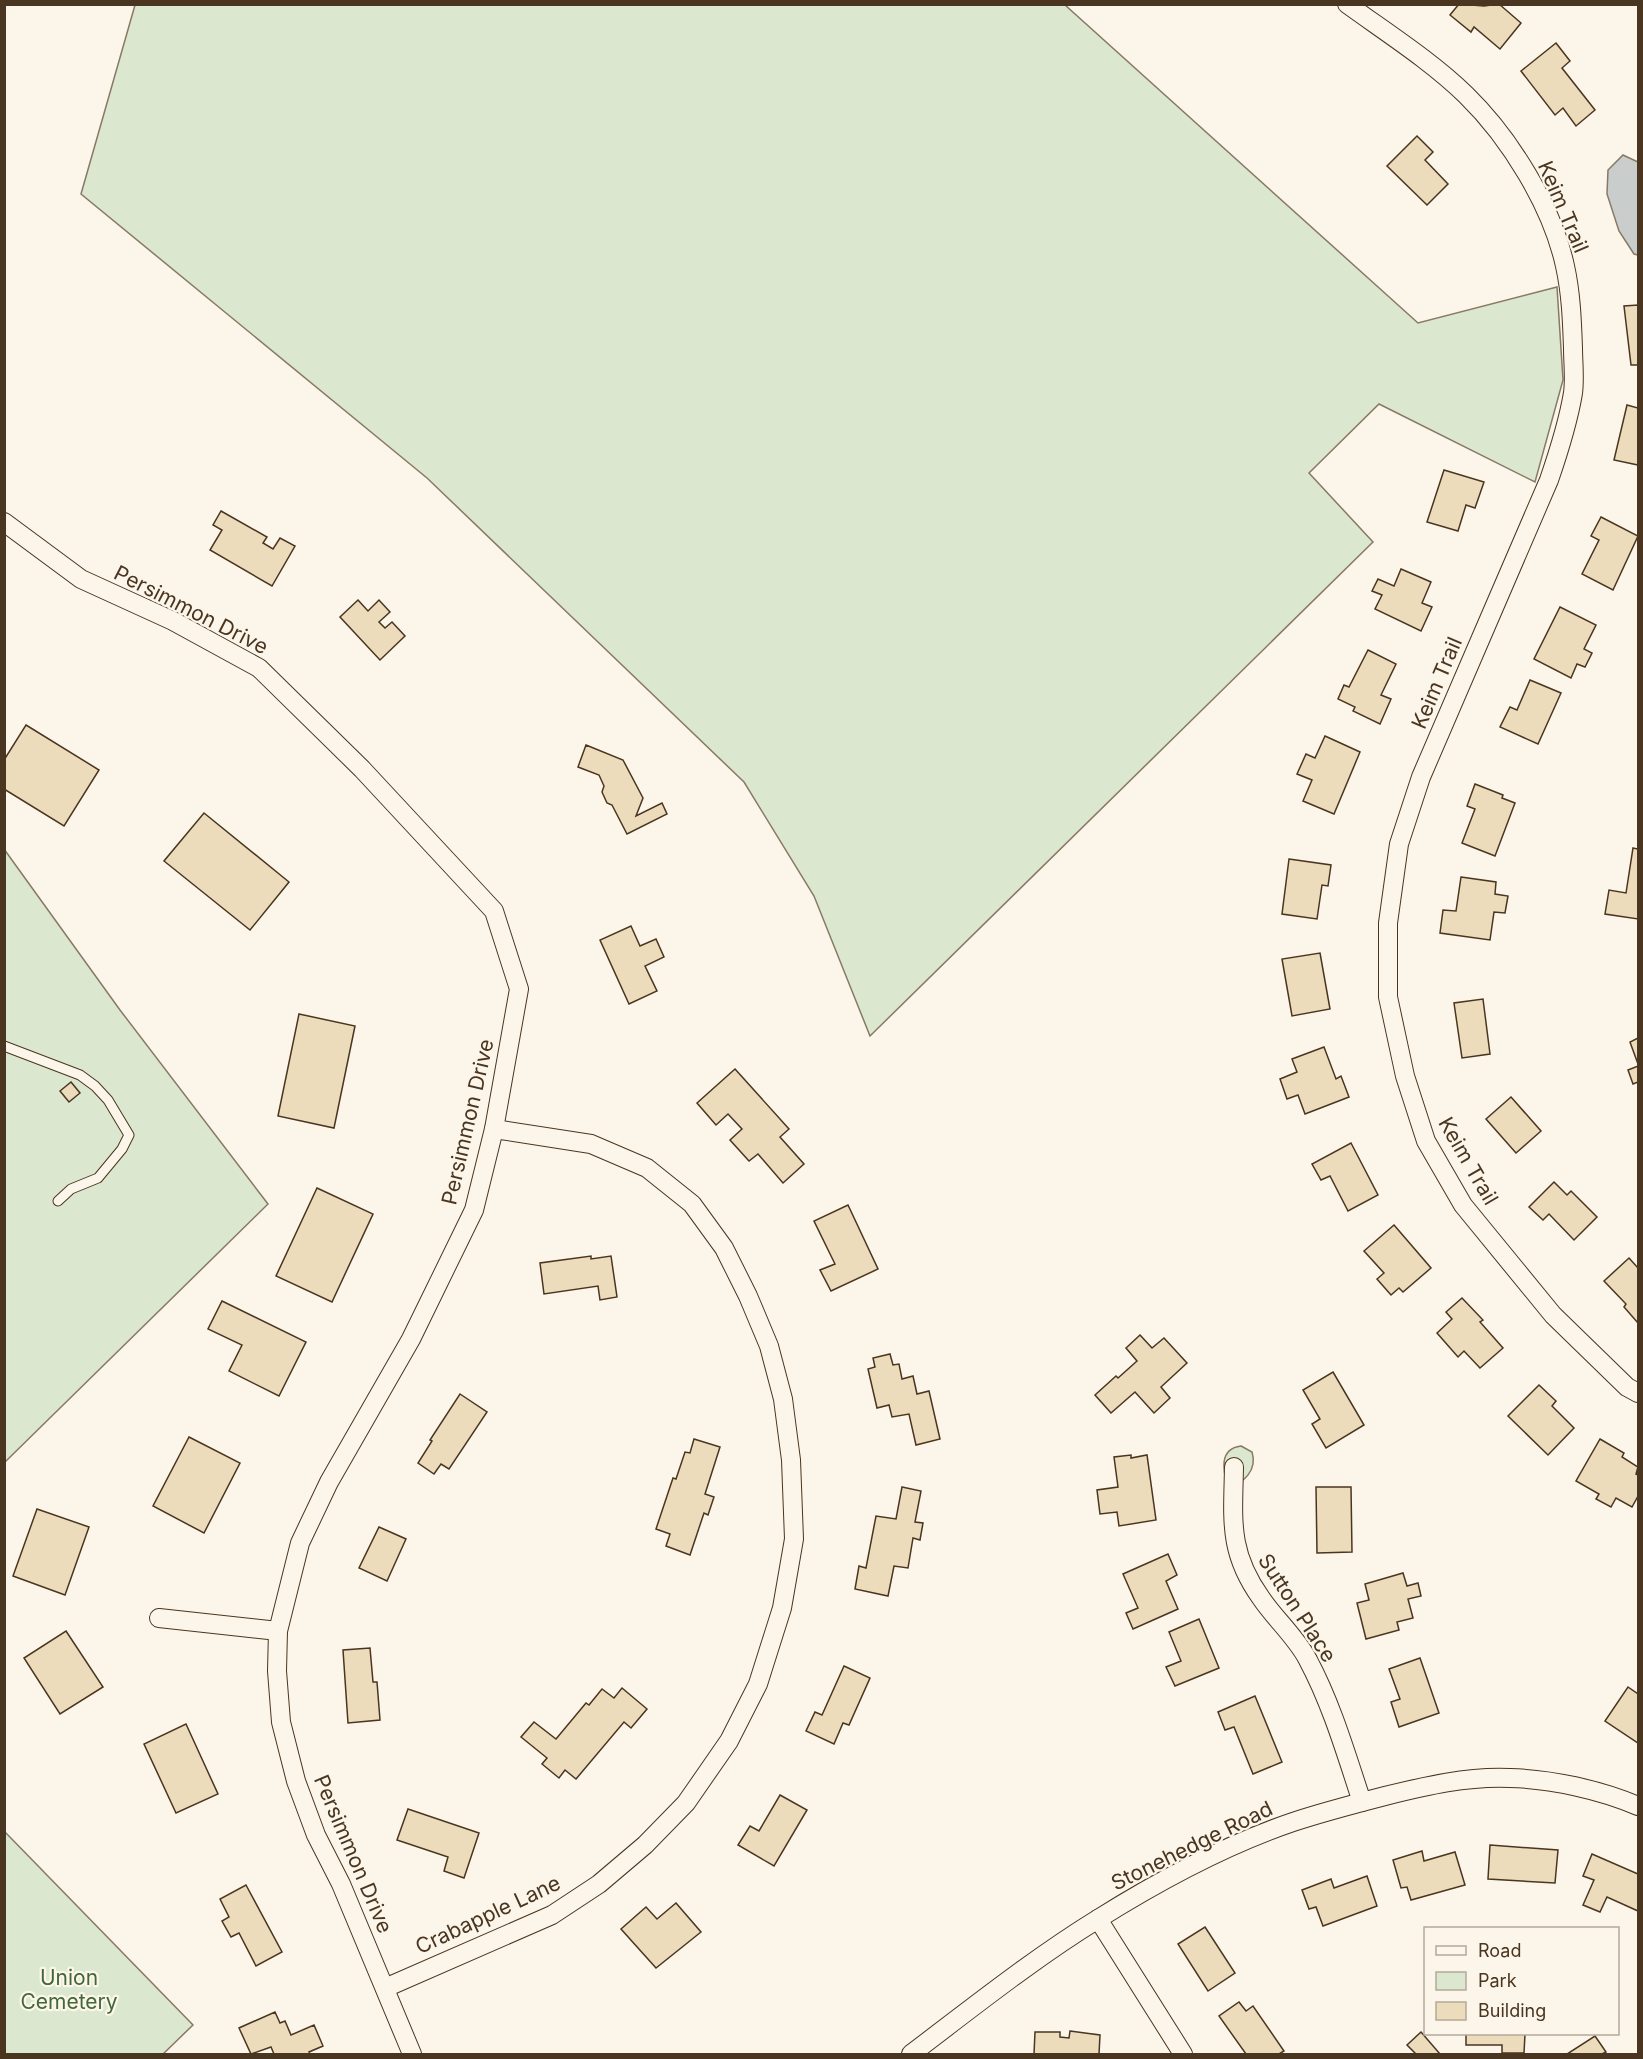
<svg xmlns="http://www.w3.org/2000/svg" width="1643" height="2059" viewBox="0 0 1643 2059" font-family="Inter,sans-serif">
<rect width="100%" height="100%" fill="#fbf6e9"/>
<g fill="#dce7d0" stroke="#887966" stroke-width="1.5">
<path d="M 135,5 L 1065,5 L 1418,323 L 1557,287 L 1563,380 L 1535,482 L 1379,404 L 1309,473 L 1373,542 L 870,1036 L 814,896 L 744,782 L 427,478 L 81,194 Z"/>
<path d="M 4,849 L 120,1010 L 268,1204 L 5,1462 Z"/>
<path d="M 1241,1446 L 1252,1452 C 1258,1471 1243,1482 1228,1490 C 1224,1473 1217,1449 1241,1446 Z"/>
<path d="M 5,1832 L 193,2025 L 163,2054 L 5,2054 Z"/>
</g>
<path fill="#c9cecd" stroke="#887966" stroke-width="1.5" d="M 1623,155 L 1638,162 L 1638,255 L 1634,254 L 1619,231 L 1607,194 L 1608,170 Z"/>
<g fill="#ecdcbc" stroke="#4a3520" stroke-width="1.5">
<path d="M 1459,4 L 1484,6 L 1499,4 L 1521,23 L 1500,49 L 1474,27 L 1471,32 L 1450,15 Z"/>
<path d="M 1556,43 L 1570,61 L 1562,68 L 1595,110 L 1576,126 L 1563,108 L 1555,115 L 1521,71 Z"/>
<path d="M 1417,136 L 1433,152 L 1425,160 L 1448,184 L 1427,205 L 1387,166 Z"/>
<path d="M 1638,305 L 1638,365 L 1631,365 L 1624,306 Z"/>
<path d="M 1627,405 L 1638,408 L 1638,465 L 1614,460 Z"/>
<path d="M 1444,470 L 1484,482 L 1475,508 L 1466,505 L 1458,531 L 1427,522 Z"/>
<path d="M 221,511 L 267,537 L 263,543 L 273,549 L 280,538 L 295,546 L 272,586 L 210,550 L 222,530 L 213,525 Z"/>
<path d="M 1601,517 L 1638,536 L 1613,590 L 1582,574 L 1599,540 L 1591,536 Z"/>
<path d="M 1401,569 L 1431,582 L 1422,603 L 1432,607 L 1421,631 L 1375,609 L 1382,595 L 1372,591 L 1378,579 L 1394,586 Z"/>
<path d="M 358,600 L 368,611 L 379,600 L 390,612 L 379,622 L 385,628 L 392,622 L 405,636 L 380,660 L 340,617 Z"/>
<path d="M 1560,607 L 1596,625 L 1584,649 L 1592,653 L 1585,667 L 1577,664 L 1571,678 L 1534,659 Z"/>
<path d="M 1368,650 L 1396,664 L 1381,695 L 1391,699 L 1380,724 L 1353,711 L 1355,707 L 1338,699 L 1344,685 L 1349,687 Z"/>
<path d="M 1530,680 L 1561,693 L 1538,744 L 1500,727 L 1510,707 L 1517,710 Z"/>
<path d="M 26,725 L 99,770 L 64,826 L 4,789 L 4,760 Z"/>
<path d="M 1325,736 L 1360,752 L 1334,814 L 1303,801 L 1312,780 L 1297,774 L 1306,754 L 1315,758 Z"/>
<path d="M 586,745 L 623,760 L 643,798 L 636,816 L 662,803 L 667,814 L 627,834 L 612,805 L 607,803 L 602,792 L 604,786 L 599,775 L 578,767 Z"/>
<path d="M 1475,784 L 1503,795 L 1502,798 L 1515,803 L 1495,856 L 1462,843 L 1475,809 L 1467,806 Z"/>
<path d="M 204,813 L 289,882 L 250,930 L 164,861 Z"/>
<path d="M 1633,848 L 1638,849 L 1638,919 L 1605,914 L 1609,890 L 1626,893 Z"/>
<path d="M 1289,859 L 1331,865 L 1328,886 L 1322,885 L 1317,919 L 1282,914 Z"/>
<path d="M 1461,877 L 1496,882 L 1495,894 L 1508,896 L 1505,913 L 1494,912 L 1490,940 L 1440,933 L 1443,910 L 1456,911 Z"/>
<path d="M 631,926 L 640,946 L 656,939 L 664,957 L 645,966 L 657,991 L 629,1004 L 600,940 Z"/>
<path d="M 1320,953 L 1330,1009 L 1292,1016 L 1282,959 Z"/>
<path d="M 1483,999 L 1490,1054 L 1462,1058 L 1454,1003 Z"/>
<path d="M 299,1014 L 355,1026 L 334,1128 L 278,1116 Z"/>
<path d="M 1638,1038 L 1638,1064 L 1630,1042 Z"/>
<path d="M 1324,1047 L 1336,1079 L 1341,1076 L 1349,1097 L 1305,1114 L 1298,1095 L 1287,1099 L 1280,1079 L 1297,1072 L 1292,1059 Z"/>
<path d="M 1638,1066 L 1638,1082 L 1633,1084 L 1628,1070 Z"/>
<path d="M 735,1069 L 789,1129 L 780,1137 L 804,1164 L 783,1183 L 758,1154 L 749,1161 L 730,1140 L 742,1129 L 728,1114 L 716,1125 L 697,1103 Z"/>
<path d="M 71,1082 L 80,1093 L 69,1102 L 60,1091 Z"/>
<path d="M 1511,1097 L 1541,1131 L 1516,1153 L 1486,1119 Z"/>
<path d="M 1351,1143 L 1378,1195 L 1348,1211 L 1330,1176 L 1321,1180 L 1312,1164 Z"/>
<path d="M 1554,1182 L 1567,1195 L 1571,1191 L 1597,1217 L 1574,1240 L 1549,1214 L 1543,1220 L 1529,1207 Z"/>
<path d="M 317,1188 L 373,1214 L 332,1302 L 276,1276 Z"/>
<path d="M 848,1205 L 878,1269 L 831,1291 L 820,1270 L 835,1264 L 814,1221 Z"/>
<path d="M 1394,1225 L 1431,1268 L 1403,1292 L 1399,1288 L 1391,1295 L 1377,1279 L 1384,1273 L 1364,1251 Z"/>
<path d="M 591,1256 L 591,1259 L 611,1256 L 617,1297 L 600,1300 L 598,1286 L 544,1294 L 540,1263 Z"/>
<path d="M 1629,1258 L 1638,1268 L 1638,1323 L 1624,1307 L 1626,1304 L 1604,1281 Z"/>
<path d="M 1462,1298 L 1483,1320 L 1480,1322 L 1503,1348 L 1480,1368 L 1464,1351 L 1458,1357 L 1437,1333 L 1452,1319 L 1446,1312 Z"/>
<path d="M 222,1301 L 306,1342 L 279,1396 L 229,1371 L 242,1345 L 208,1329 Z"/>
<path d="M 1140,1335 L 1152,1348 L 1164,1338 L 1187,1363 L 1161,1387 L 1170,1398 L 1154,1413 L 1135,1392 L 1111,1413 L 1095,1395 L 1116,1376 L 1118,1378 L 1137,1361 L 1126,1348 Z"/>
<path d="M 890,1354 L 893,1365 L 899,1364 L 902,1379 L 913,1376 L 917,1394 L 929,1391 L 940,1439 L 916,1445 L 909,1414 L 892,1417 L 889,1405 L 877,1408 L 868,1369 L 875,1367 L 873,1358 Z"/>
<path d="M 1333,1372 L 1364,1425 L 1326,1448 L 1312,1424 L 1320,1419 L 1303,1390 Z"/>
<path d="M 1539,1385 L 1556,1401 L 1552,1406 L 1574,1428 L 1548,1455 L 1508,1416 Z"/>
<path d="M 460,1394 L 487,1412 L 449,1469 L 441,1464 L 434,1474 L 418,1463 L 432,1441 L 430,1440 Z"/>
<path d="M 189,1437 L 240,1463 L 204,1533 L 153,1506 Z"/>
<path d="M 694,1439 L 720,1447 L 705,1494 L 714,1497 L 708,1515 L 704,1513 L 690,1555 L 666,1546 L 670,1534 L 656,1529 L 673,1478 L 676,1479 L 685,1452 L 690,1453 Z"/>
<path d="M 1600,1439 L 1624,1453 L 1622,1457 L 1638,1467 L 1636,1474 L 1638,1475 L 1638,1496 L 1632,1507 L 1616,1498 L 1611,1507 L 1596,1499 L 1599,1494 L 1576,1481 Z"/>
<path d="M 1131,1455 L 1131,1458 L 1147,1455 L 1156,1520 L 1119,1526 L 1117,1512 L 1100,1514 L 1097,1490 L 1118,1487 L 1114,1457 Z"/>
<path d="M 902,1487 L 921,1491 L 915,1522 L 923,1523 L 920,1540 L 913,1538 L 908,1568 L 894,1566 L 888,1596 L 855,1589 L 859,1566 L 866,1568 L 876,1516 L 896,1519 Z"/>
<path d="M 1316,1487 L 1351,1487 L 1352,1552 L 1317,1553 Z"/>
<path d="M 37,1509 L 89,1527 L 65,1595 L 13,1576 Z"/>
<path d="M 379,1527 L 406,1539 L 387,1581 L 359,1568 Z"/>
<path d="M 1168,1554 L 1177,1575 L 1166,1581 L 1178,1609 L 1133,1629 L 1126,1613 L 1138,1608 L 1123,1574 Z"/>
<path d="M 1403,1573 L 1407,1586 L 1418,1583 L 1421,1596 L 1408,1599 L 1413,1618 L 1397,1622 L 1399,1630 L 1366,1639 L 1357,1603 L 1369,1600 L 1365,1584 Z"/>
<path d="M 1199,1619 L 1219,1668 L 1175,1686 L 1166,1667 L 1181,1661 L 1169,1632 Z"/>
<path d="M 66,1631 L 103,1687 L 60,1714 L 24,1658 Z"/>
<path d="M 370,1648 L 373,1682 L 377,1682 L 380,1720 L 348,1723 L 343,1650 Z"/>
<path d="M 1420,1658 L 1439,1713 L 1399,1727 L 1391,1702 L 1400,1699 L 1389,1669 Z"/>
<path d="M 844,1666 L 870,1678 L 849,1725 L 843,1723 L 834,1744 L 806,1731 L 815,1712 L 822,1715 Z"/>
<path d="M 1628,1687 L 1638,1694 L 1638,1743 L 1605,1721 Z"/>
<path d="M 622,1688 L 647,1709 L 631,1728 L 624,1722 L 576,1779 L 565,1770 L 559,1778 L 542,1764 L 547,1758 L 521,1737 L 534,1722 L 556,1739 L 586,1703 L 589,1705 L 602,1689 L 614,1698 Z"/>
<path d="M 1255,1696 L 1282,1762 L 1253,1774 L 1234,1727 L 1225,1730 L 1218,1712 Z"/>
<path d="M 186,1724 L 218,1794 L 176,1813 L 144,1744 Z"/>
<path d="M 780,1795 L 807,1810 L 774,1866 L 738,1845 L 750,1826 L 759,1831 Z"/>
<path d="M 408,1809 L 479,1833 L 464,1878 L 444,1871 L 448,1857 L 397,1840 Z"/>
<path d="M 1490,1845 L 1558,1850 L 1555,1883 L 1488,1879 Z"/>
<path d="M 1422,1851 L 1424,1861 L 1455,1852 L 1465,1885 L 1411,1900 L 1407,1887 L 1401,1888 L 1393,1860 Z"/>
<path d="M 1592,1854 L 1638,1874 L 1638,1911 L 1607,1897 L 1600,1912 L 1583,1905 L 1594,1880 L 1583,1876 Z"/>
<path d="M 1367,1876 L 1377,1906 L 1323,1926 L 1316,1907 L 1309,1909 L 1302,1890 L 1331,1879 L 1334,1888 Z"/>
<path d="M 246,1885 L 282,1952 L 256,1966 L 239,1933 L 231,1937 L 222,1921 L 229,1917 L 220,1899 Z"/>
<path d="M 676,1903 L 701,1932 L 656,1968 L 621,1929 L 646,1907 L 657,1919 Z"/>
<path d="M 1205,1927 L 1235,1973 L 1208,1991 L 1178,1944 Z"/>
<path d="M 1239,2002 L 1246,2011 L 1253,2006 L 1284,2051 L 1279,2054 L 1246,2054 L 1219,2016 Z"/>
<path d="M 275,2012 L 280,2023 L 285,2021 L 291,2035 L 314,2025 L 323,2046 L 309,2052 L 310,2054 L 274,2054 L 271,2047 L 251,2054 L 239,2028 Z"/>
<path d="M 1070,2031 L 1100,2035 L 1099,2054 L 1034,2054 L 1035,2032 L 1060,2032 L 1060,2037 L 1069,2038 Z"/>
<path d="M 1421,2032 L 1440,2054 L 1416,2054 L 1407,2045 Z"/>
<path d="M 1466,2034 L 1525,2034 L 1524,2053 L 1502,2053 L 1502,2045 L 1466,2045 Z"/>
<path d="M 1595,2036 L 1606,2052 L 1602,2054 L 1567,2054 Z"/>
</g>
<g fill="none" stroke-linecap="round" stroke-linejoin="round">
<defs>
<path id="service" d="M 4,1046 L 80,1075 L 95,1086 L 108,1100 L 129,1135 L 122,1149 L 98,1178 L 71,1189 L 58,1201"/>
<g id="minor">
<path d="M 1347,4 C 1387,33 1431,61 1466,95 C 1510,138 1552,206 1565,266 C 1571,293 1572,320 1573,348 C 1573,362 1575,378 1573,393 C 1568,423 1559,451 1549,480 L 1421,777 L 1399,844 L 1388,923 L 1388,997 L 1405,1076 L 1426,1141 L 1463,1205 L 1553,1315 L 1627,1387 L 1638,1393"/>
<path d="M 4,522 L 81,579 L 173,621 L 259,668 L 362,769 L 494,911 L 519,989 L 494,1129 L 474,1210 L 411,1339 L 329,1482 L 300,1543 L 278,1631 L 277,1671 L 281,1722 L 296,1781 L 316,1835 L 341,1884 L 412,2054"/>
<path d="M 1234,1467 C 1233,1520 1228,1552 1261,1598 C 1275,1619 1297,1638 1308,1660 C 1332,1705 1346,1754 1362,1802"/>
<path d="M 159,1618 L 278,1631"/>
<path d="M 1098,1919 L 1183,2054"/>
<path d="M 385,1988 L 552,1915 L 599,1884 L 645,1845 L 686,1803 L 729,1741 L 758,1684 L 782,1608 L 794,1539 L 791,1460 L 783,1399 L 769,1346 L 748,1296 L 724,1248 L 692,1204 L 647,1168 L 591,1144 L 494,1129"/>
<path d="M 911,2054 C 972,2008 1033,1959 1098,1919 C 1157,1882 1228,1844 1293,1822 C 1323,1812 1354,1804 1385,1796 C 1426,1786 1467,1776 1510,1778 C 1551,1779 1601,1790 1638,1806"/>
</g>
</defs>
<use href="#service" stroke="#4a3520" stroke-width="11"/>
<use href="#minor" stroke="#4a3520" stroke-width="20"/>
<use href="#service" stroke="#fbf6e9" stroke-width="9"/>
<use href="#minor" stroke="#fbf6e9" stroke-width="18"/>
</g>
<g text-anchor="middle" stroke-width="4.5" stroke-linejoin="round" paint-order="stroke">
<g font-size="21" fill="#4a3520" stroke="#fbf6e9">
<text transform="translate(1563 207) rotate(67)" y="7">Keim Trail</text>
<text transform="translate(191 610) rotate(27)" y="7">Persimmon Drive</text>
<text transform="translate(1437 683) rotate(-67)" y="7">Keim Trail</text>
<text transform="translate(468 1122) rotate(-77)" y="7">Persimmon Drive</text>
<text transform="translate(1468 1161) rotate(60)" y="7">Keim Trail</text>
<text transform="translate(1297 1608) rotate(57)" y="7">Sutton Place</text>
<text transform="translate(1192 1846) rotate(-26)" y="7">Stonehedge Road</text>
<text transform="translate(353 1854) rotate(67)" y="7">Persimmon Drive</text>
<text transform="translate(488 1915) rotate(-25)" y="7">Crabapple Lane</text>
</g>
<g font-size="21" fill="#436837" stroke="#fbf6e9">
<text x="69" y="1985">Union<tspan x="69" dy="24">Cemetery</tspan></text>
</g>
</g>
<rect width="1643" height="2059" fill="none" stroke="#4a3520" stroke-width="12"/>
<rect x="1424" y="1927" width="195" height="108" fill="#fbf6e9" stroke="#b4a999" stroke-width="1.5"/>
<rect x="1436" y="1946" width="30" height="9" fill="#fbf6e9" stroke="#b4a999" stroke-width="1.5"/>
<text x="1478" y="1957" font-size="18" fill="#4a3520">Road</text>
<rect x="1436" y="1972" width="30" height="18" fill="#dce7d0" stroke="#b4a999" stroke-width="1.5"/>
<text x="1478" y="1987" font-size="18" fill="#4a3520">Park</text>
<rect x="1436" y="2002" width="30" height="18" fill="#ecdcbc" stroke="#b4a999" stroke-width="1.5"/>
<text x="1478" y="2017" font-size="18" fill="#4a3520">Building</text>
</svg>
